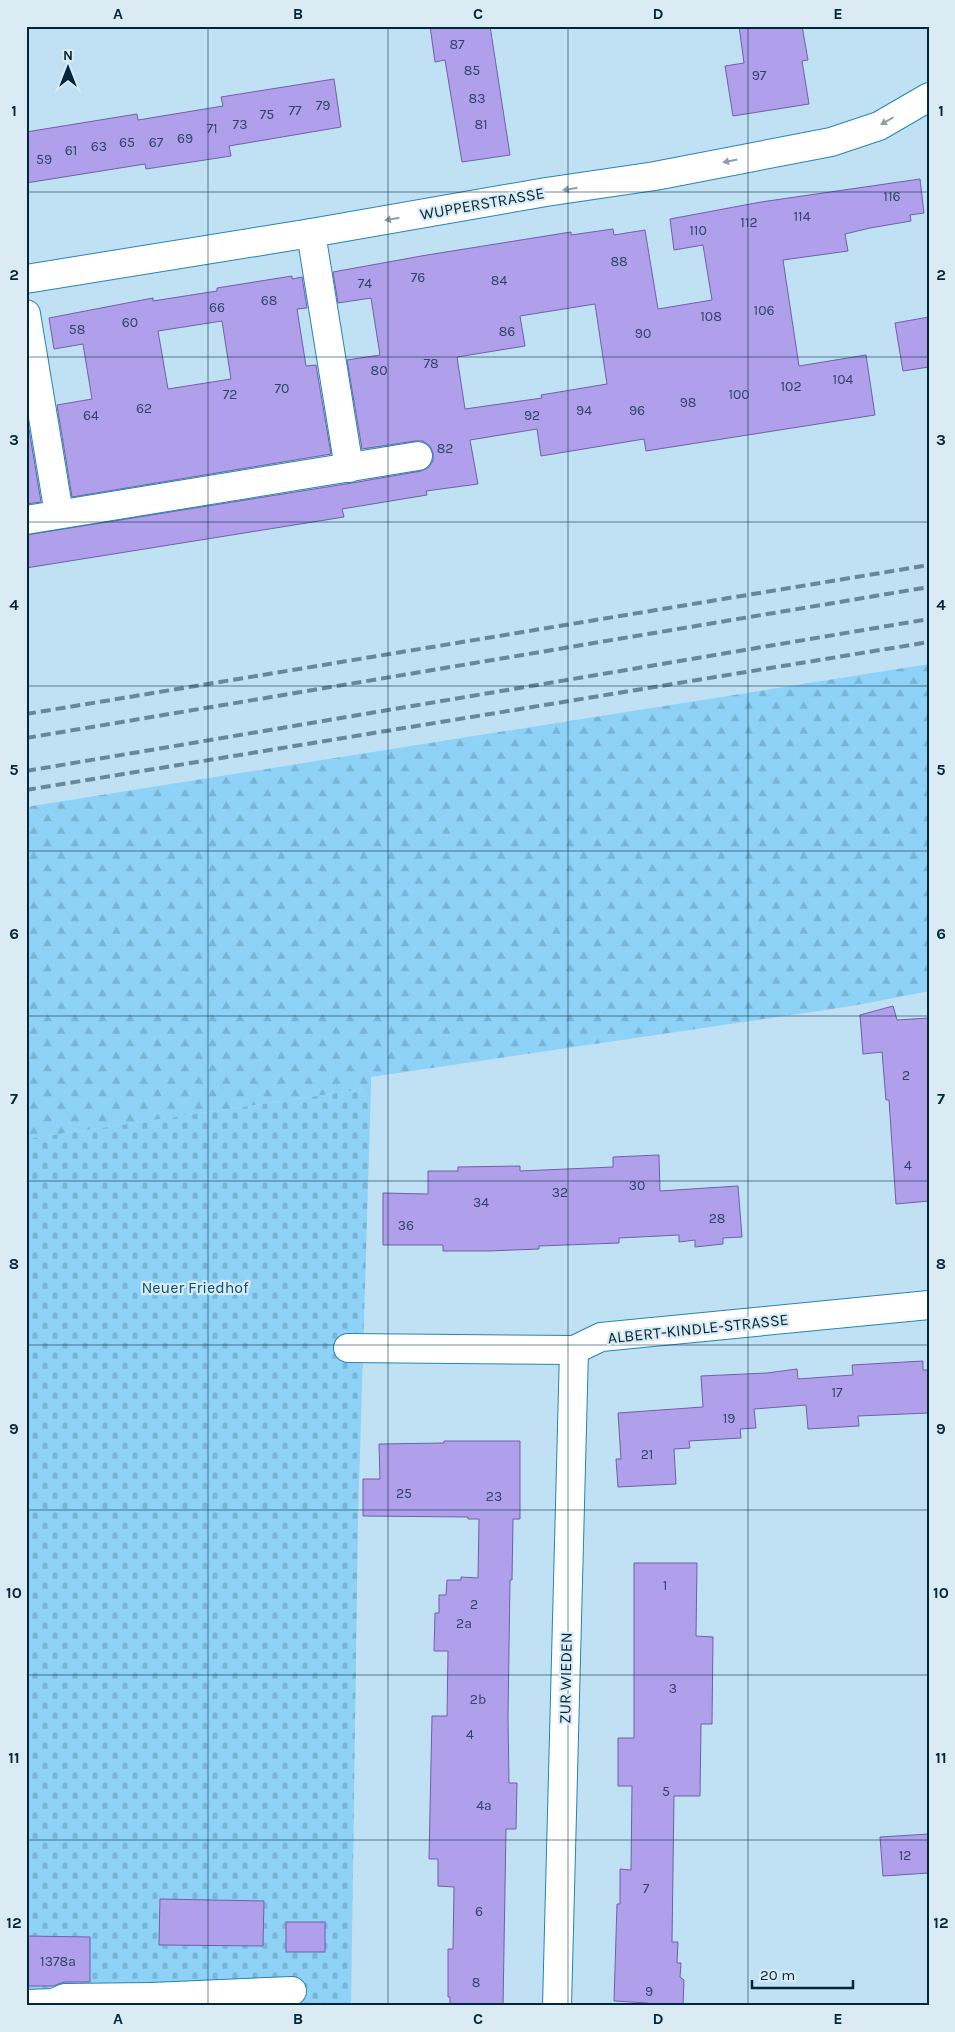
<svg xmlns="http://www.w3.org/2000/svg" width="955" height="2032" viewBox="0 0 955 2032" font-family="Karla,sans-serif">
<defs>
<pattern id="forest-firs" width="22" height="20" patternUnits="userSpaceOnUse" patternTransform="scale(1.25)"><rect width="22" height="20" fill="#8ed2f8"/><path d="M5 1l3.5 6h-7zM16 11l3.5 6h-7z" fill="#79b4d5"/></pattern>
<pattern id="cemetery-stones" width="16" height="16" patternUnits="userSpaceOnUse" patternTransform="scale(1.25)"><rect width="16" height="16" fill="#8ed2f8"/><path d="M2 7V4a2 2 0 0 1 4 0v3zM10 15v-3a2 2 0 0 1 4 0v3z" fill="#79b4d5"/></pattern>
</defs>
<rect width="100%" height="100%" fill="#c0e0f3"/>
<path fill="url(#forest-firs)" d="M 929,664 L 929,991 L 852,1006 L 371,1077 L 371,1088 L 26,1139 L 26,807 Z"/>
<path fill="url(#cemetery-stones)" d="M 371,1088 L 358,1520 L 351,2006 L 26,2006 L 26,1139 Z"/>
<g fill="#b09feb" stroke="#7160a6" fill-rule="evenodd">
<path d="M 430,26 L 490,26 L 510,155 L 462,162 L 445,60 L 435,62 Z"/>
<path d="M 739,26 L 802,26 L 808,60 L 802,61 L 809,104 L 733,116 L 725,66 L 744,63 Z"/>
<path d="M 334,79 L 341,127 L 229,146 L 231,156 L 146,169 L 145,164 L 26,183 L 26,132 L 137,114 L 138,120 L 223,106 L 221,97 Z"/>
<path d="M 920,179 L 924,213 L 910,215 L 911,221 L 870,228 L 845,234 L 848,251 L 783,260 L 799,366 L 866,355 L 875,415 L 646,451 L 644,439 L 541,456 L 537,429 L 470,440 L 478,484 L 426,491 L 427,495 L 342,509 L 344,517 L 26,568 L 26,535 L 352,483 L 421,471 L 428,468 L 433,461 L 433,453 L 430,446 L 423,441 L 415,441 L 362,449 L 347,360 L 380,355 L 371,298 L 338,303 L 333,272 L 427,255 L 571,232 L 571,235 L 613,229 L 614,235 L 645,230 L 658,309 L 712,300 L 703,245 L 674,250 L 670,219 L 761,202 ZM 595,304 L 607,384 L 541,395 L 542,398 L 465,409 L 457,357 L 525,346 L 520,316 Z"/>
<path d="M 292,276 L 292,279 L 302,277 L 307,308 L 297,309 L 306,366 L 316,365 L 331,454 L 72,497 L 57,405 L 92,399 L 83,344 L 54,349 L 49,318 L 153,298 L 153,301 L 217,291 L 217,288 ZM 222,321 L 231,379 L 168,389 L 158,331 Z"/>
<path d="M 929,317 L 929,367 L 903,371 L 895,323 Z"/>
<path d="M 26,411 L 41,502 L 26,504 Z"/>
<path d="M 893,1006 L 897,1020 L 929,1018 L 929,1201 L 896,1204 L 889,1100 L 886,1100 L 882,1052 L 863,1054 L 860,1015 Z"/>
<path d="M 659,1155 L 660,1191 L 738,1186 L 742,1237 L 723,1238 L 723,1244 L 695,1247 L 695,1240 L 679,1242 L 679,1235 L 619,1238 L 619,1243 L 539,1246 L 539,1249 L 489,1251 L 443,1251 L 443,1245 L 383,1245 L 383,1193 L 428,1194 L 428,1171 L 458,1171 L 458,1167 L 520,1166 L 520,1171 L 613,1167 L 613,1157 Z"/>
<path d="M 923,1361 L 923,1370 L 929,1370 L 929,1413 L 858,1416 L 859,1426 L 808,1429 L 806,1405 L 754,1409 L 756,1428 L 740,1429 L 741,1438 L 689,1441 L 690,1448 L 674,1449 L 676,1484 L 618,1487 L 616,1459 L 621,1459 L 618,1413 L 703,1407 L 701,1376 L 767,1373 L 797,1369 L 798,1379 L 853,1375 L 852,1365 Z"/>
<path d="M 444,1441 L 520,1441 L 520,1519 L 513,1519 L 512,1580 L 510,1580 L 508,1717 L 509,1783 L 517,1783 L 516,1829 L 506,1829 L 503,2006 L 450,2006 L 450,1997 L 448,1997 L 448,1949 L 453,1949 L 454,1887 L 438,1886 L 438,1859 L 429,1859 L 432,1716 L 447,1716 L 448,1651 L 434,1651 L 435,1613 L 439,1613 L 439,1595 L 446,1595 L 447,1580 L 461,1580 L 461,1577 L 478,1578 L 479,1519 L 468,1519 L 468,1517 L 363,1516 L 363,1479 L 380,1479 L 379,1444 L 444,1443 Z"/>
<path d="M 634,1563 L 697,1563 L 696,1636 L 713,1637 L 712,1724 L 701,1724 L 700,1796 L 674,1796 L 672,1942 L 678,1942 L 677,1963 L 681,1963 L 680,1977 L 684,1980 L 683,2006 L 648,2006 L 648,2003 L 614,2001 L 617,1904 L 620,1904 L 620,1869 L 631,1870 L 632,1786 L 618,1786 L 618,1738 L 634,1738 Z"/>
<path d="M 929,1834 L 929,1873 L 883,1876 L 880,1837 Z"/>
<path d="M 160,1899 L 264,1901 L 263,1946 L 159,1945 Z"/>
<rect x="286" y="1922" width="39" height="30"/>
<path d="M 26,1936 L 90,1937 L 90,1982 L 64,1982 L 53,1986 L 26,1986 Z"/>
</g>
<g fill="none" stroke-linecap="round" stroke-linejoin="round">
<defs>
<g id="minor">
<path d="M 311,233 L 349,468"/>
<path d="M 26,279 L 311,233 L 546,192 L 655,176 L 831,142 L 879,126 L 929,97"/>
<path d="M 26,314 L 59,514"/>
<path d="M 26,520 L 418,456"/>
<path d="M 348,1348 L 574,1350 L 601,1337 L 929,1305"/>
<path d="M 26,2004 L 53,2003 L 65,1998 L 152,1997"/>
<path d="M 152,2006 L 152,1997 L 292,1991"/>
<path d="M 557,2006 L 574,1350"/>
</g>
</defs>
<use href="#minor" stroke="#2685b1" stroke-width="30"/>
<use href="#minor" stroke="#fff" stroke-width="28"/>
<g stroke="#65899b" stroke-width="4" stroke-dasharray="10 5" stroke-linecap="butt">
<path d="M 26,714 L 929,565"/>
<path d="M 26,738 L 929,587"/>
<path d="M 26,771 L 929,619"/>
<path d="M 26,790 L 929,642"/>
</g>
</g>
<defs><path id="oneway-solid" d="M-6-.8H1V-3.2L6.5 0L1 3.2V.8H-6Z" transform="scale(1.25)"/></defs>
<g fill="#8c9ea6">
<use href="#oneway-solid" transform="translate(887 121) rotate(150)"/>
<use href="#oneway-solid" transform="translate(730 161) rotate(169)"/>
<use href="#oneway-solid" transform="translate(570 189) rotate(171)"/>
<use href="#oneway-solid" transform="translate(392 219) rotate(170)"/>
</g>
<path fill="none" stroke="#00283a" stroke-width="1" stroke-opacity="0.55" d="M 208,26 L 208,2006M 388,26 L 388,2006M 568,26 L 568,2006M 748,26 L 748,2006M 26,192 L 929,192M 26,357 L 929,357M 26,522 L 929,522M 26,686 L 929,686M 26,851 L 929,851M 26,1016 L 929,1016M 26,1181 L 929,1181M 26,1345 L 929,1345M 26,1510 L 929,1510M 26,1675 L 929,1675M 26,1840 L 929,1840"/>
<g text-anchor="middle" stroke-width="4.5" stroke-linejoin="round" paint-order="stroke">
<g font-size="14" fill="#2c4666">
<text x="457" y="49">87</text>
<text x="472" y="75">85</text>
<text x="759" y="80">97</text>
<text x="477" y="103">83</text>
<text x="323" y="110">79</text>
<text x="295" y="115">77</text>
<text x="267" y="119">75</text>
<text x="240" y="129">73</text>
<text x="481" y="129">81</text>
<text x="212" y="133">71</text>
<text x="185" y="143">69</text>
<text x="127" y="147">65</text>
<text x="156" y="147">67</text>
<text x="99" y="151">63</text>
<text x="71" y="155">61</text>
<text x="44" y="164">59</text>
<text x="892" y="201">116</text>
<text x="802" y="221">114</text>
<text x="749" y="227">112</text>
<text x="698" y="235">110</text>
<text x="619" y="266">88</text>
<text x="418" y="282">76</text>
<text x="499" y="285">84</text>
<text x="365" y="288">74</text>
<text x="269" y="305">68</text>
<text x="217" y="312">66</text>
<text x="764" y="315">106</text>
<text x="711" y="321">108</text>
<text x="130" y="327">60</text>
<text x="77" y="334">58</text>
<text x="507" y="336">86</text>
<text x="643" y="338">90</text>
<text x="431" y="368">78</text>
<text x="379" y="375">80</text>
<text x="843" y="384">104</text>
<text x="791" y="391">102</text>
<text x="282" y="393">70</text>
<text x="230" y="399">72</text>
<text x="739" y="399">100</text>
<text x="688" y="407">98</text>
<text x="144" y="413">62</text>
<text x="584" y="415">94</text>
<text x="637" y="415">96</text>
<text x="91" y="420">64</text>
<text x="532" y="420">92</text>
<text x="445" y="453">82</text>
<text x="906" y="1080">2</text>
<text x="908" y="1170">4</text>
<text x="637" y="1190">30</text>
<text x="560" y="1197">32</text>
<text x="481" y="1207">34</text>
<text x="717" y="1223">28</text>
<text x="406" y="1230">36</text>
<text x="837" y="1397">17</text>
<text x="729" y="1423">19</text>
<text x="647" y="1459">21</text>
<text x="404" y="1498">25</text>
<text x="494" y="1501">23</text>
<text x="665" y="1590">1</text>
<text x="474" y="1609">2</text>
<text x="464" y="1628">2a</text>
<text x="673" y="1693">3</text>
<text x="478" y="1704">2b</text>
<text x="470" y="1739">4</text>
<text x="666" y="1796">5</text>
<text x="484" y="1810">4a</text>
<text x="905" y="1860">12</text>
<text x="646" y="1893">7</text>
<text x="479" y="1916">6</text>
<text x="58" y="1966">1378a</text>
<text x="476" y="1987">8</text>
<text x="649" y="1996">9</text>
</g>
<g font-size="16" fill="#00283a" stroke="#dbebf4">
<text transform="translate(482 203) rotate(-10)" y="6">WUPPERSTRASSE</text>
<text transform="translate(698 1328) rotate(-6)" y="6">ALBERT-KINDLE-STRASSE</text>
<text transform="translate(565 1678) rotate(-89)" y="6">ZUR WIEDEN</text>
</g>
<g font-size="16" fill="#085373" stroke="#dbebf4">
<text x="195" y="1293">Neuer Friedhof</text>
</g>
</g>
<rect width="955" height="2032" fill="none" stroke="#dbebf4" stroke-width="55"/>
<g transform="translate(68 68)" stroke="#dbebf4" stroke-width="4" paint-order="stroke">
<path d="M0-4L9 19L0 12L-9 19Z" fill="#00283a"/>
<text y="-8" font-size="14" font-weight="bold" text-anchor="middle" fill="#00283a">N</text>
</g>
<path d="M752 1980v8h101v-8" fill="none" stroke="#00283a" stroke-width="2.5"/>
<text x="760" y="1980" font-size="15" fill="#00283a" stroke="#dbebf4" stroke-width="4" paint-order="stroke">20 m</text>
<rect x="28" y="28" width="900" height="1976" fill="none" stroke="#00283a" stroke-width="2"/>
<g font-size="16" text-anchor="middle" font-weight="bold" fill="#00283a">
<text x="118" y="19">A</text>
<text x="298" y="19">B</text>
<text x="478" y="19">C</text>
<text x="658" y="19">D</text>
<text x="838" y="19">E</text>
<text x="14" y="116">1</text>
<text x="941" y="116">1</text>
<text x="14" y="280">2</text>
<text x="941" y="280">2</text>
<text x="14" y="445">3</text>
<text x="941" y="445">3</text>
<text x="14" y="610">4</text>
<text x="941" y="610">4</text>
<text x="14" y="775">5</text>
<text x="941" y="775">5</text>
<text x="14" y="939">6</text>
<text x="941" y="939">6</text>
<text x="14" y="1104">7</text>
<text x="941" y="1104">7</text>
<text x="14" y="1269">8</text>
<text x="941" y="1269">8</text>
<text x="14" y="1434">9</text>
<text x="941" y="1434">9</text>
<text x="14" y="1598">10</text>
<text x="941" y="1598">10</text>
<text x="14" y="1763">11</text>
<text x="941" y="1763">11</text>
<text x="14" y="1928">12</text>
<text x="941" y="1928">12</text>
<text x="118" y="2024">A</text>
<text x="298" y="2024">B</text>
<text x="478" y="2024">C</text>
<text x="658" y="2024">D</text>
<text x="838" y="2024">E</text>
</g>
</svg>
